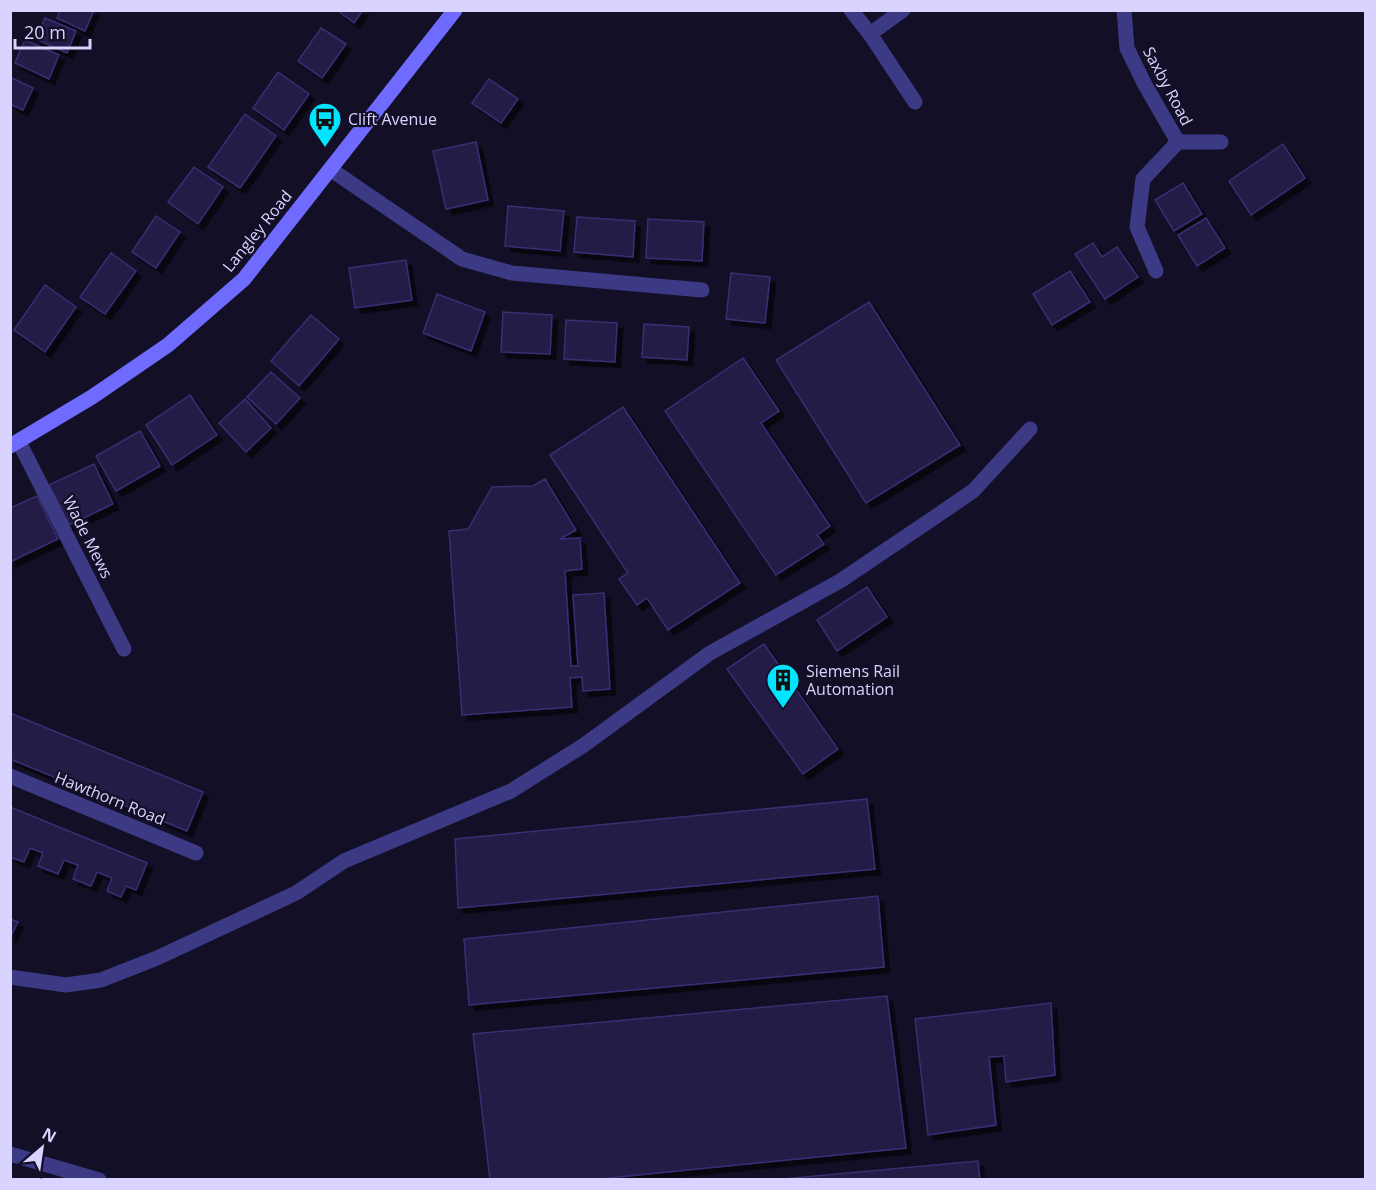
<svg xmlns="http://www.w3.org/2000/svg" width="1376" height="1190" viewBox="0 0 1376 1190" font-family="'Open Sans',sans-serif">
<defs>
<filter id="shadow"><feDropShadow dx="5.5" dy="5.5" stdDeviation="0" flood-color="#0009"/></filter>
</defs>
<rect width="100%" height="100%" fill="#130f26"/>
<g fill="#241b47" stroke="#3b2d73" stroke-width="1.5" filter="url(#shadow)">
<path d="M 60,10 L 94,10 L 85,31 L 57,18 Z"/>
<path d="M 337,10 L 363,10 L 354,23 Z"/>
<path d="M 45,18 L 76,31 L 67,53 L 36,39 Z"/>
<path d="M 321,28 L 346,44 L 322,78 L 298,61 Z"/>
<path d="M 25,40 L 59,55 L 49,79 L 15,63 Z"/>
<path d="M 278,72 L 309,94 L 284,130 L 253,108 Z"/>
<path d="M 10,77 L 33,88 L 23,110 L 10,104 Z"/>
<path d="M 489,79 L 518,99 L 501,123 L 472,103 Z"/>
<path d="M 245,114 L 276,136 L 240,188 L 208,167 Z"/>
<path d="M 476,142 L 488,200 L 446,209 L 433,151 Z"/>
<path d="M 1283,144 L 1305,178 L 1251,215 L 1229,181 Z"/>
<path d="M 194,167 L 223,187 L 198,224 L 168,202 Z"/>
<path d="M 1183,183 L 1202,214 L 1174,231 L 1155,200 Z"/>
<path d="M 508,206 L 564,211 L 560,251 L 505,246 Z"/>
<path d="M 156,216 L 180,232 L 156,268 L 132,252 Z"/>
<path d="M 577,217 L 635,221 L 633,257 L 574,252 Z"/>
<path d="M 1206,218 L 1225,248 L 1197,266 L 1178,235 Z"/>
<path d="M 648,219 L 704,222 L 702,261 L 646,258 Z"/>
<path d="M 1093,243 L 1102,257 L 1117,247 L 1138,277 L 1105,299 L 1075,254 Z"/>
<path d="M 111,253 L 136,271 L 105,314 L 80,297 Z"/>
<path d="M 406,260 L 412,300 L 355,308 L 349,268 Z"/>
<path d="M 1070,271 L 1090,302 L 1052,325 L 1033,294 Z"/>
<path d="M 731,273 L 770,277 L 765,323 L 726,319 Z"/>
<path d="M 45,285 L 76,307 L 45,352 L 14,330 Z"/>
<path d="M 437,294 L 485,312 L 471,351 L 423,333 Z"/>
<path d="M 869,302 L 960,445 L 866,503 L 776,360 Z"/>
<path d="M 503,312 L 552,315 L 550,354 L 501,352 Z"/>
<path d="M 311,315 L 339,339 L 299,386 L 271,361 Z"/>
<path d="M 566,320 L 617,323 L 615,362 L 564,359 Z"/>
<path d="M 644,324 L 689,327 L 687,360 L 642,357 Z"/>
<path d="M 743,358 L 779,411 L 761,423 L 830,526 L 817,535 L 824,544 L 776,575 L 665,411 Z"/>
<path d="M 271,372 L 300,398 L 276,424 L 247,397 Z"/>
<path d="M 190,395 L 217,435 L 172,465 L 146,425 Z"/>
<path d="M 245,399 L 271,428 L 246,452 L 219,423 Z"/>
<path d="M 623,407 L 740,583 L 668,630 L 647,598 L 637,605 L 619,579 L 628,573 L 550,455 Z"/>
<path d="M 140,431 L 160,466 L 116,491 L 96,456 Z"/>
<path d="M 94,464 L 113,504 L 69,525 L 49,485 Z"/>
<path d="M 545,479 L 576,530 L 560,539 L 580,538 L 582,569 L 565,571 L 571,666 L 578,666 L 573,595 L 604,593 L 610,689 L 583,691 L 582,677 L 570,678 L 572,707 L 462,715 L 449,531 L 468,529 L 492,487 L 533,486 Z"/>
<path d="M 37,496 L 58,539 L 10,562 L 10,508 Z"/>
<path d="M 867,587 L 887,617 L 837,651 L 817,620 Z"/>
<path d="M 764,644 L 838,749 L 803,774 L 727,669 Z"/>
<path d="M 10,713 L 203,792 L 187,831 L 10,759 Z"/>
<path d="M 867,799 L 875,869 L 458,908 L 455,839 Z"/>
<path d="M 10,807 L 147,863 L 136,890 L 126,886 L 121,897 L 107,891 L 112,878 L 97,872 L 91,886 L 73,879 L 78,865 L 64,860 L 58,874 L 38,866 L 43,853 L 30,848 L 24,862 L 10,857 Z"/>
<path d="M 878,896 L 884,967 L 469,1005 L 464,939 Z"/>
<path d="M 10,919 L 18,922 L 10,938 Z"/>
<path d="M 887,996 L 906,1148 L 589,1180 L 490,1180 L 473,1034 Z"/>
<path d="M 1051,1003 L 1055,1075 L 1006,1082 L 1004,1056 L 989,1057 L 996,1125 L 928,1135 L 915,1019 Z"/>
<path d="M 978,1161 L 980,1180 L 772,1180 Z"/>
</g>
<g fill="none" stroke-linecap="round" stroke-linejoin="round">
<g stroke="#3d3a85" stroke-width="15">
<path d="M 851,10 L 870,34"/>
<path d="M 903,10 L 870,34 L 915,102"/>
<path d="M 1124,10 L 1127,48 L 1144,83 L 1178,142"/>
<path d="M 330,169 L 462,259 L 512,273 L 702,290"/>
<path d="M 1156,271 L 1137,227 L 1143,179 L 1178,142 L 1221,142"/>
<path d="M 19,442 L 124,649"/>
<path d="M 10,776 L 196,853"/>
<path d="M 10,977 L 66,985 L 101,980 L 157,958 L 296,893 L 344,861 L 511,791 L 584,745 L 710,653 L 840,581 L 935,517 L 973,491 L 1030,429"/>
<path d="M 10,1154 L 99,1180"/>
</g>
<path stroke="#6f6bff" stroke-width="15" d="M 10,446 L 92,397 L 168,345 L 244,279 L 455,10"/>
</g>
<defs>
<symbol id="bus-pin" viewBox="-11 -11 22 30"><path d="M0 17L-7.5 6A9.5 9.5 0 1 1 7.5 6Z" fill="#00e5ff" stroke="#130f26"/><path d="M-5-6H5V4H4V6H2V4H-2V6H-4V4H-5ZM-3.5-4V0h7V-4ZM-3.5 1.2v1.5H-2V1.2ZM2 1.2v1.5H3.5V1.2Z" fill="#111"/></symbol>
<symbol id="building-pin" viewBox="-11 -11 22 30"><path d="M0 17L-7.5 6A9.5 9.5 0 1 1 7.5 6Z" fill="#00e5ff" stroke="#130f26"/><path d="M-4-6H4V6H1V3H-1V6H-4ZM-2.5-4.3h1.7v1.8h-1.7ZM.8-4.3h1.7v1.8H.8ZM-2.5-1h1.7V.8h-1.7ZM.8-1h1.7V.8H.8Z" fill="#111"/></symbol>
</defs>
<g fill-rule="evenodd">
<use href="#bus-pin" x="306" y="100" width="38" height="52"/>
<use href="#building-pin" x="764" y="661" width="38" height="52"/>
</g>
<g text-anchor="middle" stroke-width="4.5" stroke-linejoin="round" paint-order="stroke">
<g font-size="16" fill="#d9d4ff" stroke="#130f26">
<text transform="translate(1168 86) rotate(62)" y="6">Saxby Road</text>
<text transform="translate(257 231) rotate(-51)" y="6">Langley Road</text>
<text transform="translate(88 537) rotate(63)" y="6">Wade Mews</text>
<text transform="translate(110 798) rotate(22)" y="6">Hawthorn Road</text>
</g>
<g font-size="16" fill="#d9d4ff" stroke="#130f26" text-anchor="start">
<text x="348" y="125">Clift Avenue</text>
<text x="806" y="677">Siemens Rail<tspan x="806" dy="18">Automation</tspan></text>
</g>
</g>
<rect width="1376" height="1190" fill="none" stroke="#d9d4ff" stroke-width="24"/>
<g transform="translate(42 1148) rotate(29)" stroke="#130f26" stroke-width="4.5" paint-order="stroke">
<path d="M0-4.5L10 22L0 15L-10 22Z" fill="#d9d4ff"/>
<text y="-9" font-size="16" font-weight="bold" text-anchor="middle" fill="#d9d4ff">N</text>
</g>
<path d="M15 39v9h75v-9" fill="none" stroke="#d9d4ff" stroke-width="3"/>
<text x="24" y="39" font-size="18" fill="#d9d4ff" stroke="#130f26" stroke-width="4.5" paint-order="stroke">20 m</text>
</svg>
